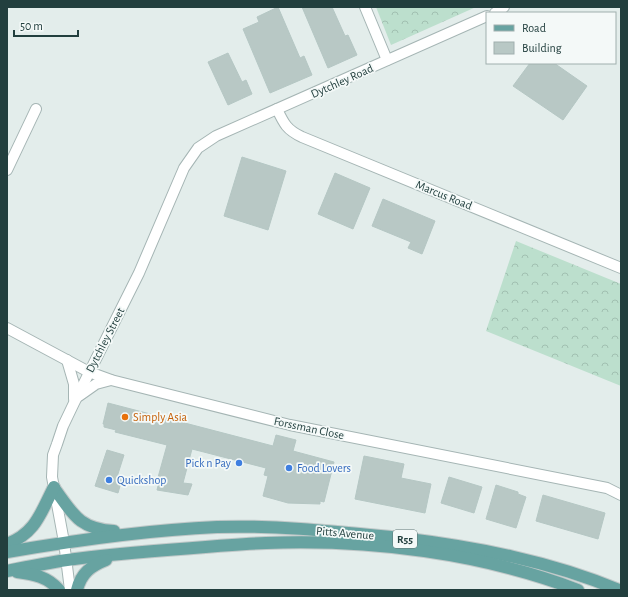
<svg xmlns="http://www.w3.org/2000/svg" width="628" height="597" viewBox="0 0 628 597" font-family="'Alegreya Sans',sans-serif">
<defs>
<pattern id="forest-crowns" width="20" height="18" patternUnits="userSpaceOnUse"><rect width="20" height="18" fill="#bcdfcd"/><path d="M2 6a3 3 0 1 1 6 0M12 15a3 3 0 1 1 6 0" fill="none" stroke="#a1c0b1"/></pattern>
</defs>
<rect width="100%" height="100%" fill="#e3edeb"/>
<g fill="url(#forest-crowns)">
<path d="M 376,7 L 476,7 L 391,45 Z"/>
<path d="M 516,241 L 621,284 L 621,386 L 486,331 Z"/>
</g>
<g fill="#b8c8c5" stroke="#b5c7c4">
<path d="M 278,7 L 300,58 L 304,56 L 312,75 L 270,93 L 243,29 L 259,22 L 257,17 Z"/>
<path d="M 302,7 L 332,7 L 345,36 L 348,35 L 357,55 L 328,68 Z"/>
<path d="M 228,53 L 242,82 L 246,80 L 252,94 L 228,105 L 208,62 Z"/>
<path d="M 530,63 L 554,63 L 587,86 L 563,120 L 513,86 Z"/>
<path d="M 242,157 L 286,171 L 268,230 L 224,216 Z"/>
<path d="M 335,173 L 370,188 L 353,229 L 318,214 Z"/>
<path d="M 383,199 L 435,221 L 422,254 L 408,248 L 411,242 L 372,226 Z"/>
<path d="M 108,403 L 273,446 L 276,435 L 296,440 L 293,451 L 334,462 L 324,502 L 320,501 L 320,504 L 288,503 L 263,496 L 268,476 L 264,475 L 266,468 L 192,449 L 183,483 L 192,484 L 188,495 L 157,490 L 159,482 L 157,481 L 167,445 L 115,432 L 116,430 L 104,427 L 104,424 L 103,424 Z"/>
<path d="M 107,450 L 124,455 L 117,477 L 122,479 L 118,493 L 95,486 Z"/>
<path d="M 364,456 L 404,464 L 401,478 L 431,484 L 425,513 L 355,499 Z"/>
<path d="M 449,477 L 482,487 L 474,513 L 441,503 Z"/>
<path d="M 496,485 L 518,492 L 518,494 L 526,497 L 516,528 L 486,519 Z"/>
<path d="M 543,495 L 605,513 L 598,539 L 536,521 Z"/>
</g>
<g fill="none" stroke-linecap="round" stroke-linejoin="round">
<defs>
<g id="minor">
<path d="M 365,7 L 387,60"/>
<path d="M 495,13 L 504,7"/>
<path d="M 277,109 C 284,124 287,130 302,137 L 621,268"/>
<path d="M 7,170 L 36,109"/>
<path d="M 7,328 L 89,372 L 111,380 L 290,425 L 607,488 L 621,495"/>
<path d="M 67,360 L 74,384 L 74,399"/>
<path d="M 79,396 L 96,384 L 111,380"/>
<path d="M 70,590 L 64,542 L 52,477 L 53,455 L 57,444 L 63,426 L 74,403 L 139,273 L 184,168 L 198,148 L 216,136 L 487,16"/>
</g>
<g id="primary">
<path d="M 54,488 C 73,514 79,529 114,531"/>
<path d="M 7,544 C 36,533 41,512 54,487"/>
<path d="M 7,552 C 77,540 147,530 217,527 C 279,525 340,532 401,538 C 475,547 550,561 619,590"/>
<path d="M 7,571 C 27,567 47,563 67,560 C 108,554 151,551 193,548 C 217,546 241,544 266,543 C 370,539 481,553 578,590"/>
<path d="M 17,572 C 34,574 48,577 59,590"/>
<path d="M 77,590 C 81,573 91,566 106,560"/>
</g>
</defs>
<use href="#minor" stroke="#a5b5b4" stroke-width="12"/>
<use href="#primary" stroke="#c1c9c9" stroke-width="14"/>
<use href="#minor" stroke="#fff" stroke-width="10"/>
<use href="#primary" stroke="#67a3a1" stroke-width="12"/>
</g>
<circle fill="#e8710a" stroke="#f4f9f8" stroke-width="1.5" cx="125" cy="417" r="4"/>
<g fill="#3f7fe0" stroke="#f4f9f8" stroke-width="1.5">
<circle cx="239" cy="463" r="4"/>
<circle cx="289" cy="468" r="4"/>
<circle cx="109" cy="480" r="4"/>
</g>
<g text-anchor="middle" stroke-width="3.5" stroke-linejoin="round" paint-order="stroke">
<rect fill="#f4f9f8" stroke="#617776" stroke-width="1" x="393" y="530" width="24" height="18" rx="3"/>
<g font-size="11" font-weight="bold" fill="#223f3e">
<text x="405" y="543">R55</text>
</g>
<g font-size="12" fill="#223f3e" stroke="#f4f9f8">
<text transform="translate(342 81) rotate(-24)" y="4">Dytchley Road</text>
<text transform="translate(444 195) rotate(22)" y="4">Marcus Road</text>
<text transform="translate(105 340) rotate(-63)" y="4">Dytchley Street</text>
<text transform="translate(309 428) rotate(12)" y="4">Forssman Close</text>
<text transform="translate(345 533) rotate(5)" y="4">Pitts Avenue</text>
</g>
<g font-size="12" fill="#c56008" stroke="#f4f9f8" text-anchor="start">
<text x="133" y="421">Simply Asia</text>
</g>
<g font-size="12" fill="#366cbe" stroke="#f4f9f8" text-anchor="start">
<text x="231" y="467" text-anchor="end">Pick n Pay</text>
<text x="297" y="472">Food Lovers</text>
<text x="117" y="484">Quickshop</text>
</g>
</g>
<rect width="628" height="597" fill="none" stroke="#223f3e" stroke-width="16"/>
<rect x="486" y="12" width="130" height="52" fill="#f4f9f8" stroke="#a0afae"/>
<rect x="494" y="25" width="20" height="6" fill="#67a3a1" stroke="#a0afae"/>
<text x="522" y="32" font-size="12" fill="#223f3e">Road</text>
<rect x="494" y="42" width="20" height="12" fill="#b8c8c5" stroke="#a0afae"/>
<text x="522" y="52" font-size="12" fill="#223f3e">Building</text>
<path d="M14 30v6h64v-6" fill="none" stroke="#223f3e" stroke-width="2"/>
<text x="20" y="30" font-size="12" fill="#223f3e" stroke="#f4f9f8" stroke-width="3" paint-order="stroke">50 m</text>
</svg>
